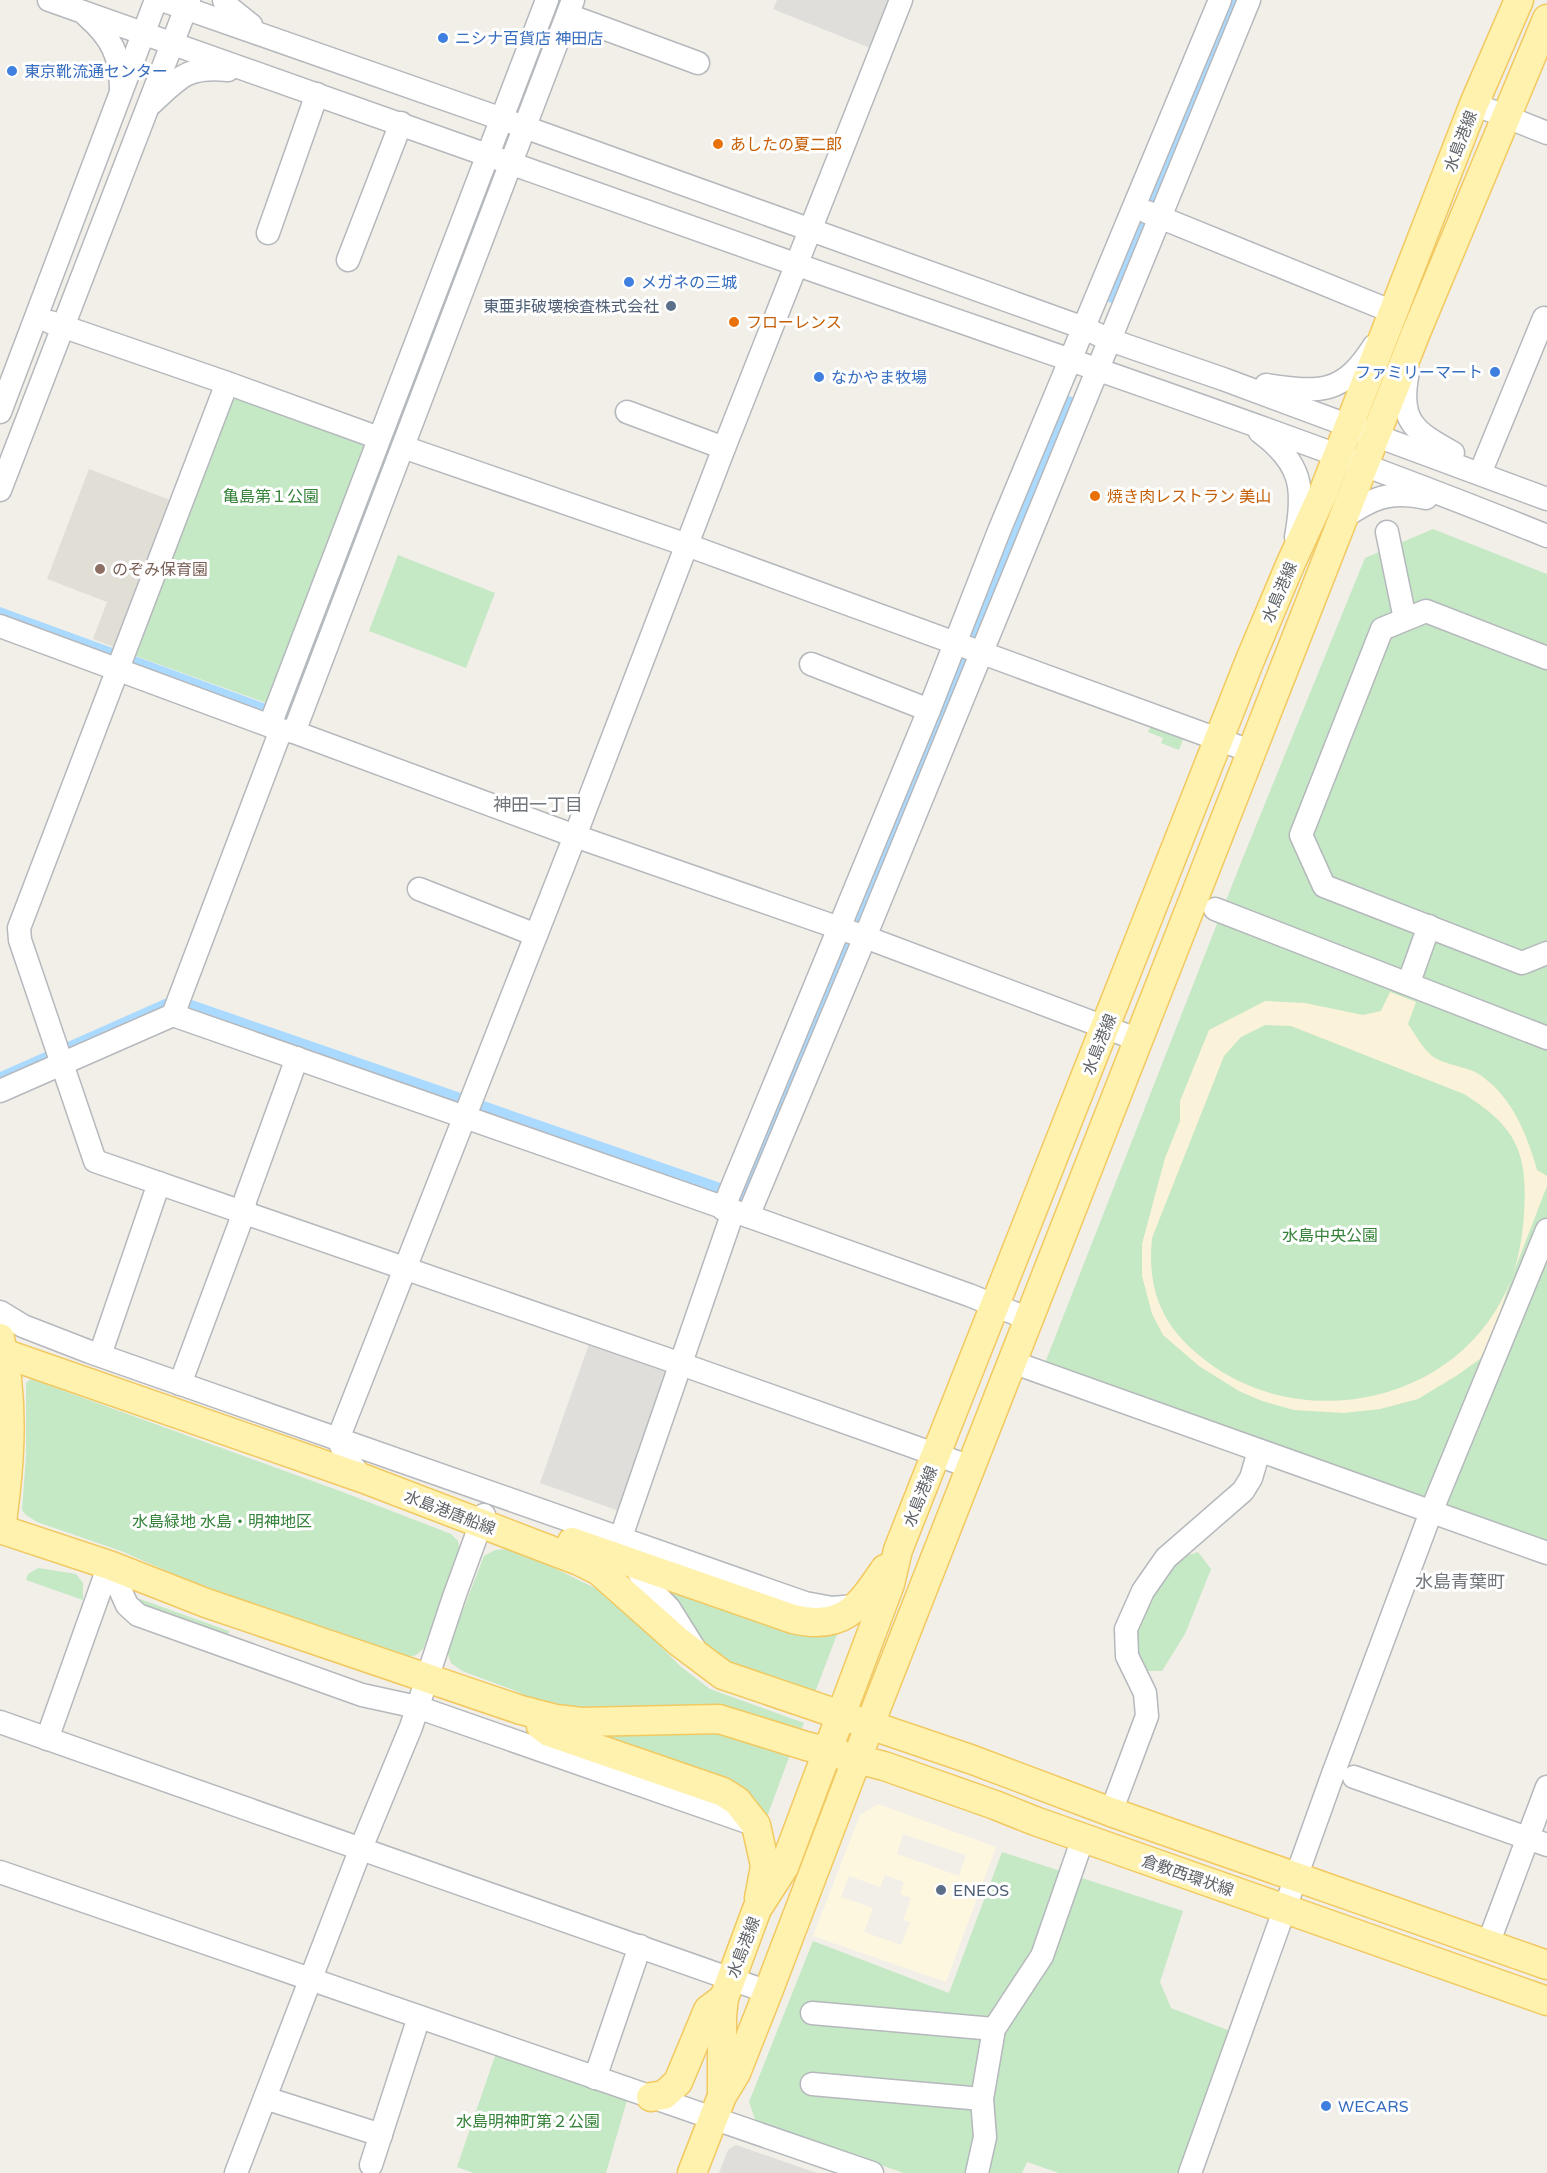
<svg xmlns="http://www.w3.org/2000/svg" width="1547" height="2173" viewBox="0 0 1547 2173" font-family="'Varela Round','Noto Sans JP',sans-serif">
<rect width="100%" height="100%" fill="#f1efe8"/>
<path fill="#fef7e0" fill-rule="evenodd" d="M 878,1804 L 996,1847 L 946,1982 L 813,1936 L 860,1815 ZM 903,1834 L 966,1855 L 959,1876 L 897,1854 ZM 885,1875 L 904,1882 L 900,1894 L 911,1898 L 903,1920 L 910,1922 L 901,1945 L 864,1932 L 873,1908 L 841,1897 L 849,1876 L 880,1887 Z"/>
<g fill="#e0deda">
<path d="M 777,0 L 889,0 L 870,48 L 773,9 Z"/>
<path d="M 590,1341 L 672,1370 L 622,1512 L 540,1483 Z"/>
<path d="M 736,2145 L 817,2173 L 719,2173 L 728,2150 Z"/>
</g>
<path fill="#e1ded6" d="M 89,469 L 175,502 L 119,649 L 93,639 L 107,602 L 47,579 Z"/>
<g fill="#c5e8c5">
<path d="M 241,396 L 361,439 L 367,449 L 269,704 L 133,655 L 228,403 Z"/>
<path d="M 1433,529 L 1547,574 L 1547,1541 L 1045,1363 L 1240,865 L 1365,558 Z"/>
<path d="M 398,555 L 495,593 L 466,668 L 369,631 Z"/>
<path d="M 1153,721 L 1185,734 L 1179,750 L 1161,743 L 1163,738 L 1148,732 Z"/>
<path d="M 31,1379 L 340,1491 L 451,1534 L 458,1541 L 460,1552 L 423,1649 L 416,1655 L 406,1658 L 185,1579 L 121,1551 L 37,1522 L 26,1515 L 22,1510 L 26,1456 L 26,1383 Z"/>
<path d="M 506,1549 L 552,1567 L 597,1589 L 638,1623 L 680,1666 L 710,1689 L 804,1723 L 799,1735 L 565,1714 L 516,1691 L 462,1671 L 451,1663 L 447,1651 L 484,1556 L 495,1550 Z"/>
<path d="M 1198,1552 L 1211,1569 L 1185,1634 L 1162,1671 L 1143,1671 L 1133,1650 L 1133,1629 L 1154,1589 L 1179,1558 Z"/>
<path d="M 38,1568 L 76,1574 L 83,1583 L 83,1600 L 26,1580 L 28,1574 Z"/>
<path d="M 652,1579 L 839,1629 L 814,1695 L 729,1664 L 710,1651 Z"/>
<path d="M 140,1599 L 229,1631 L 227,1640 L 138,1607 L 137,1601 Z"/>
<path d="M 688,1725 L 791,1752 L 764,1825 L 591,1739 L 619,1729 Z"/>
<path d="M 1002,1852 L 1183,1911 L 1160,1982 L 1171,2008 L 1230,2031 L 1179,2173 L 1059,2173 L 1027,2162 L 1022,2173 L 904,2173 L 756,2122 L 749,2102 L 813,1941 L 949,1993 Z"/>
<path d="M 496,2053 L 627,2100 L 606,2173 L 474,2173 L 457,2167 Z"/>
</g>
<path fill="#fbf3d9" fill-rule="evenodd" d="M 1390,992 L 1416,1002 L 1408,1024 C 1415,1034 1421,1046 1430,1054 C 1439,1064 1464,1066 1477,1073 C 1511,1094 1527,1134 1537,1170 L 1547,1176 L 1547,1186 L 1511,1279 L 1491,1339 L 1480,1359 L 1456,1376 L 1418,1399 L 1380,1409 L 1344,1413 L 1294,1410 L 1262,1401 L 1239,1391 L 1199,1366 L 1163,1335 L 1152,1314 L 1142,1276 L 1142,1244 L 1165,1158 L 1180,1121 L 1180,1101 L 1209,1030 L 1265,1001 L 1305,1003 L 1363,1015 L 1381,1011 ZM 1265,1025 L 1291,1026 L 1464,1094 C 1517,1127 1528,1153 1524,1214 C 1522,1248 1514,1281 1496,1310 C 1436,1408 1295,1430 1205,1360 C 1162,1327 1147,1291 1152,1238 L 1224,1056 L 1241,1037 Z"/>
<g fill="#aadaff">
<path d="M 555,0 L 565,0 L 528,98 L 519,94 Z"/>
<path d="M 1229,0 L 1240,0 L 1116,305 L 1104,300 Z"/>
<path d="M 482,187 L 492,190 L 290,724 L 0,616 L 0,607 L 269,705 Z"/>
<path d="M 1064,394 L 1077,399 L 744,1204 L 185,1010 L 0,1083 L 0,1072 L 169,997 L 189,999 L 738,1189 Z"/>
</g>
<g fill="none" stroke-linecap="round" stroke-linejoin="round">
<defs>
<g id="minor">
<path d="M 49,0 C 298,86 546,177 795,264 C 1047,353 1300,436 1547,536"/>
<path d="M 162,0 L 502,119 L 1084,328 L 1110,340 L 1223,379 L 1547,499"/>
<path d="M 224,0 L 226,5 L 251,25"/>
<path d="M 568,15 L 698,63"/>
<path d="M 87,16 C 111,37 121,56 121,89"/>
<path d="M 152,103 C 180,77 187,66 228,70"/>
<path d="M 1474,104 L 1547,133"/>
<path d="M 1147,212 L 1393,312"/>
<path d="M 268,233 L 317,94"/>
<path d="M 348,260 L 401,123"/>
<path d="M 50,322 L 227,383 L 379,438"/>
<path d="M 1408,372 C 1398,420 1413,431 1453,453"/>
<path d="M 227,383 L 19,928 L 20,940 L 95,1161 L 681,1364 L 971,1467"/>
<path d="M 1266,385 C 1320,393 1343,395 1374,346"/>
<path d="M 0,412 L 156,0"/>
<path d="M 627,412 L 724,448"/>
<path d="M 1260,432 C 1302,463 1305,488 1296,537"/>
<path d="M 403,447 L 687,545 L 1253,752"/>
<path d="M 1481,471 L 1544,318"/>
<path d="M 0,490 L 189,0"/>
<path d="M 1343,518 C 1372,498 1390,490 1426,498"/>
<path d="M 1387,532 L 1405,619"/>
<path d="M 0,626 L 281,730 L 294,732 L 575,836 L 865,937 L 1139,1040"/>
<path d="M 1547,658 L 1426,611 L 1382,629 L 1301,835 L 1324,886 L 1522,963 L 1547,953"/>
<path d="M 811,664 L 929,710"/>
<path d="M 270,725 L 547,0"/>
<path d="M 294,732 L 573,0"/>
<path d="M 419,889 L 536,935"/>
<path d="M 1215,909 L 1547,1038"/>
<path d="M 1409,982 L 1429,926"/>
<path d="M 173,1015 L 281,730"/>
<path d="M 0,1091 L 173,1015 L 748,1216 L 969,1295 L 1029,1319"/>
<path d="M 723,1209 L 929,710 L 999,531 L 1220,0"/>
<path d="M 748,1216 L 865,937 L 1249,0"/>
<path d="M 0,1312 L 23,1326 L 90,1352 L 805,1603 L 832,1608 L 855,1606"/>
<path d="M 100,1355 L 159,1183"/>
<path d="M 1012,1362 L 1547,1553"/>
<path d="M 180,1384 L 240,1223 L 246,1198 L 297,1058"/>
<path d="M 362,1478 L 348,1460 L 338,1439 L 575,836 L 724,448 L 901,0"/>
<path d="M 607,1543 L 620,1538 L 624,1528 L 733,1212"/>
<path d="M 629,1555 L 645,1583 L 669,1608 L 696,1651"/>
<path d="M 109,1565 L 127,1605 L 138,1615 L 362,1695 L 417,1707 L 756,1825"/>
<path d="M 0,1722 L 768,1992"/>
<path d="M 47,1739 L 109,1565"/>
<path d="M 1354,1777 L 1547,1845"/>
<path d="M 1111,1812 L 1147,1716 L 1145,1693 L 1127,1656 L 1126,1629 L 1143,1591 L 1166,1558 L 1243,1491 L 1251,1478 L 1259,1451"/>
<path d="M 0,1872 L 872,2173"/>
<path d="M 1488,1944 L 1547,1787"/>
<path d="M 812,2013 L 994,2029"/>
<path d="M 595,2078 L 640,1946"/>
<path d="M 812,2084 L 982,2099"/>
<path d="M 265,2098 L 381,2135"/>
<path d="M 371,2165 L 419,2017"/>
<path d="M 236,2173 L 361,1848 L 411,1727 L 454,1597 L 484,1515"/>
<path d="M 977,2173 L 985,2137 L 982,2099 L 994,2029 L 1042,1956 L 1083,1838"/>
<path d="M 1190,2173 L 1333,1774 L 1431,1512 L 1547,1230"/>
</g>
<g id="major">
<path d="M 0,1338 C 15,1401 10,1466 1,1529"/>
<path d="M 0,1352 L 362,1478 L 579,1561 L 599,1571 L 679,1642 L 723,1675 L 973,1760 L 1111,1812 L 1547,1965"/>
<path d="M 0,1529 L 109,1565 L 206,1603 L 521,1710 L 556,1719 L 581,1722 L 719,1719 L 806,1746 L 884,1766 L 995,1805 L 1035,1821 L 1547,2001"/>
<path d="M 572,1542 L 793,1619 C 844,1631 859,1607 885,1569"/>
<path d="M 541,1726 L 549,1732 L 723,1792 L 737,1801 L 756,1825 L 765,1866 L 759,1898"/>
<path d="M 722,2091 L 722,2016 L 724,1998 L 757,1909 L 784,1867 L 890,1584 L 898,1550 L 1250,660 L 1290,565 L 1323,493 L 1474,104 L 1519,0"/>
<path d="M 651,2097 L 664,2095 L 678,2082 L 708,2010 L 724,1998"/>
<path d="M 692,2173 L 722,2096 L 736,2073 L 768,1992 L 879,1701 L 1415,335 L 1547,19"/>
</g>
</defs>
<use href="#minor" stroke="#b5b8bc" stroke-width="25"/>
<use href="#major" stroke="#f2c960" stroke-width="31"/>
<use href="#minor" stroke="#fff" stroke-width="22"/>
<use href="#major" stroke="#fff2af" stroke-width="28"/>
</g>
<g fill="#3f7fe0" stroke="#fff" stroke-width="2">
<circle cx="443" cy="38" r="6"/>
<circle cx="12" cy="71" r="6"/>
<circle cx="629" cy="282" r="6"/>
<circle cx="1495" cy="372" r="6"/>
<circle cx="819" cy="377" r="6"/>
<circle cx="1326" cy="2106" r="6"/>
</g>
<g fill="#e8710a" stroke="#fff" stroke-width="2">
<circle cx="718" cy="144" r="6"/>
<circle cx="734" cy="322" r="6"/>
<circle cx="1095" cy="496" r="6"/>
</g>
<g fill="#5c6f8a" stroke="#fff" stroke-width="2">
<circle cx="671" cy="306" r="6"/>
<circle cx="941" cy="1890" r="6"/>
</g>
<circle fill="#8d6e63" stroke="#fff" stroke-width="2" cx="100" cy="569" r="6"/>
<g text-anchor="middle" stroke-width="6" stroke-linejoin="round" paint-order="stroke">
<g font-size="16" fill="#366cbe" stroke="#fff" text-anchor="start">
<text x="455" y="44">ニシナ百貨店 神田店</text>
<text x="24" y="77">東京靴流通センター</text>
<text x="641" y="288">メガネの三城</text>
<text x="1483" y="378" text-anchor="end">ファミリーマート</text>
<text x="831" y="383">なかやま牧場</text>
<text x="1338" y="2112">WECARS</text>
</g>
<g font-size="16" fill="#5f6368" stroke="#fff">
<text transform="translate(1460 141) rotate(-69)" y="6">水島港線</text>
<text transform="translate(1279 592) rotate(-67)" y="6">水島港線</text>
<text transform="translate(1099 1044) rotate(-68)" y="6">水島港線</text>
<text transform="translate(920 1496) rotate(-68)" y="6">水島港線</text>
<text transform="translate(450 1512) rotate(21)" y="6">水島港唐船線</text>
<text transform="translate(1188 1875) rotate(19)" y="6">倉敷西環状線</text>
<text transform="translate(743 1947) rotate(-69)" y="6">水島港線</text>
</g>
<g font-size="16" fill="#c56008" stroke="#fff" text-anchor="start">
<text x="730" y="150">あしたの夏二郎</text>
<text x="746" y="328">フローレンス</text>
<text x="1107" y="502">焼き肉レストラン 美山</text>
</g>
<g font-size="16" fill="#4e5e75" stroke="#fff" text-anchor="end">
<text x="659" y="312">東亜非破壊検査株式会社</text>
<text x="953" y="1896" text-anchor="start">ENEOS</text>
</g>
<g font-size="16" fill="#348238" stroke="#fff">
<text x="271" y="502">亀島第１公園</text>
<text x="1330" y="1241">水島中央公園</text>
<text x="222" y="1527">水島緑地 水島・明神地区</text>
<text x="528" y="2127">水島明神町第２公園</text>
</g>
<g font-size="16" fill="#785e54" stroke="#fff" text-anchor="start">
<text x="112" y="575">のぞみ保育園</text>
</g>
<g font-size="18" fill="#70757a" stroke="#fff">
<text x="538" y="811">神田一丁目</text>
<text x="1460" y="1588">水島青葉町</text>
</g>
</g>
</svg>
